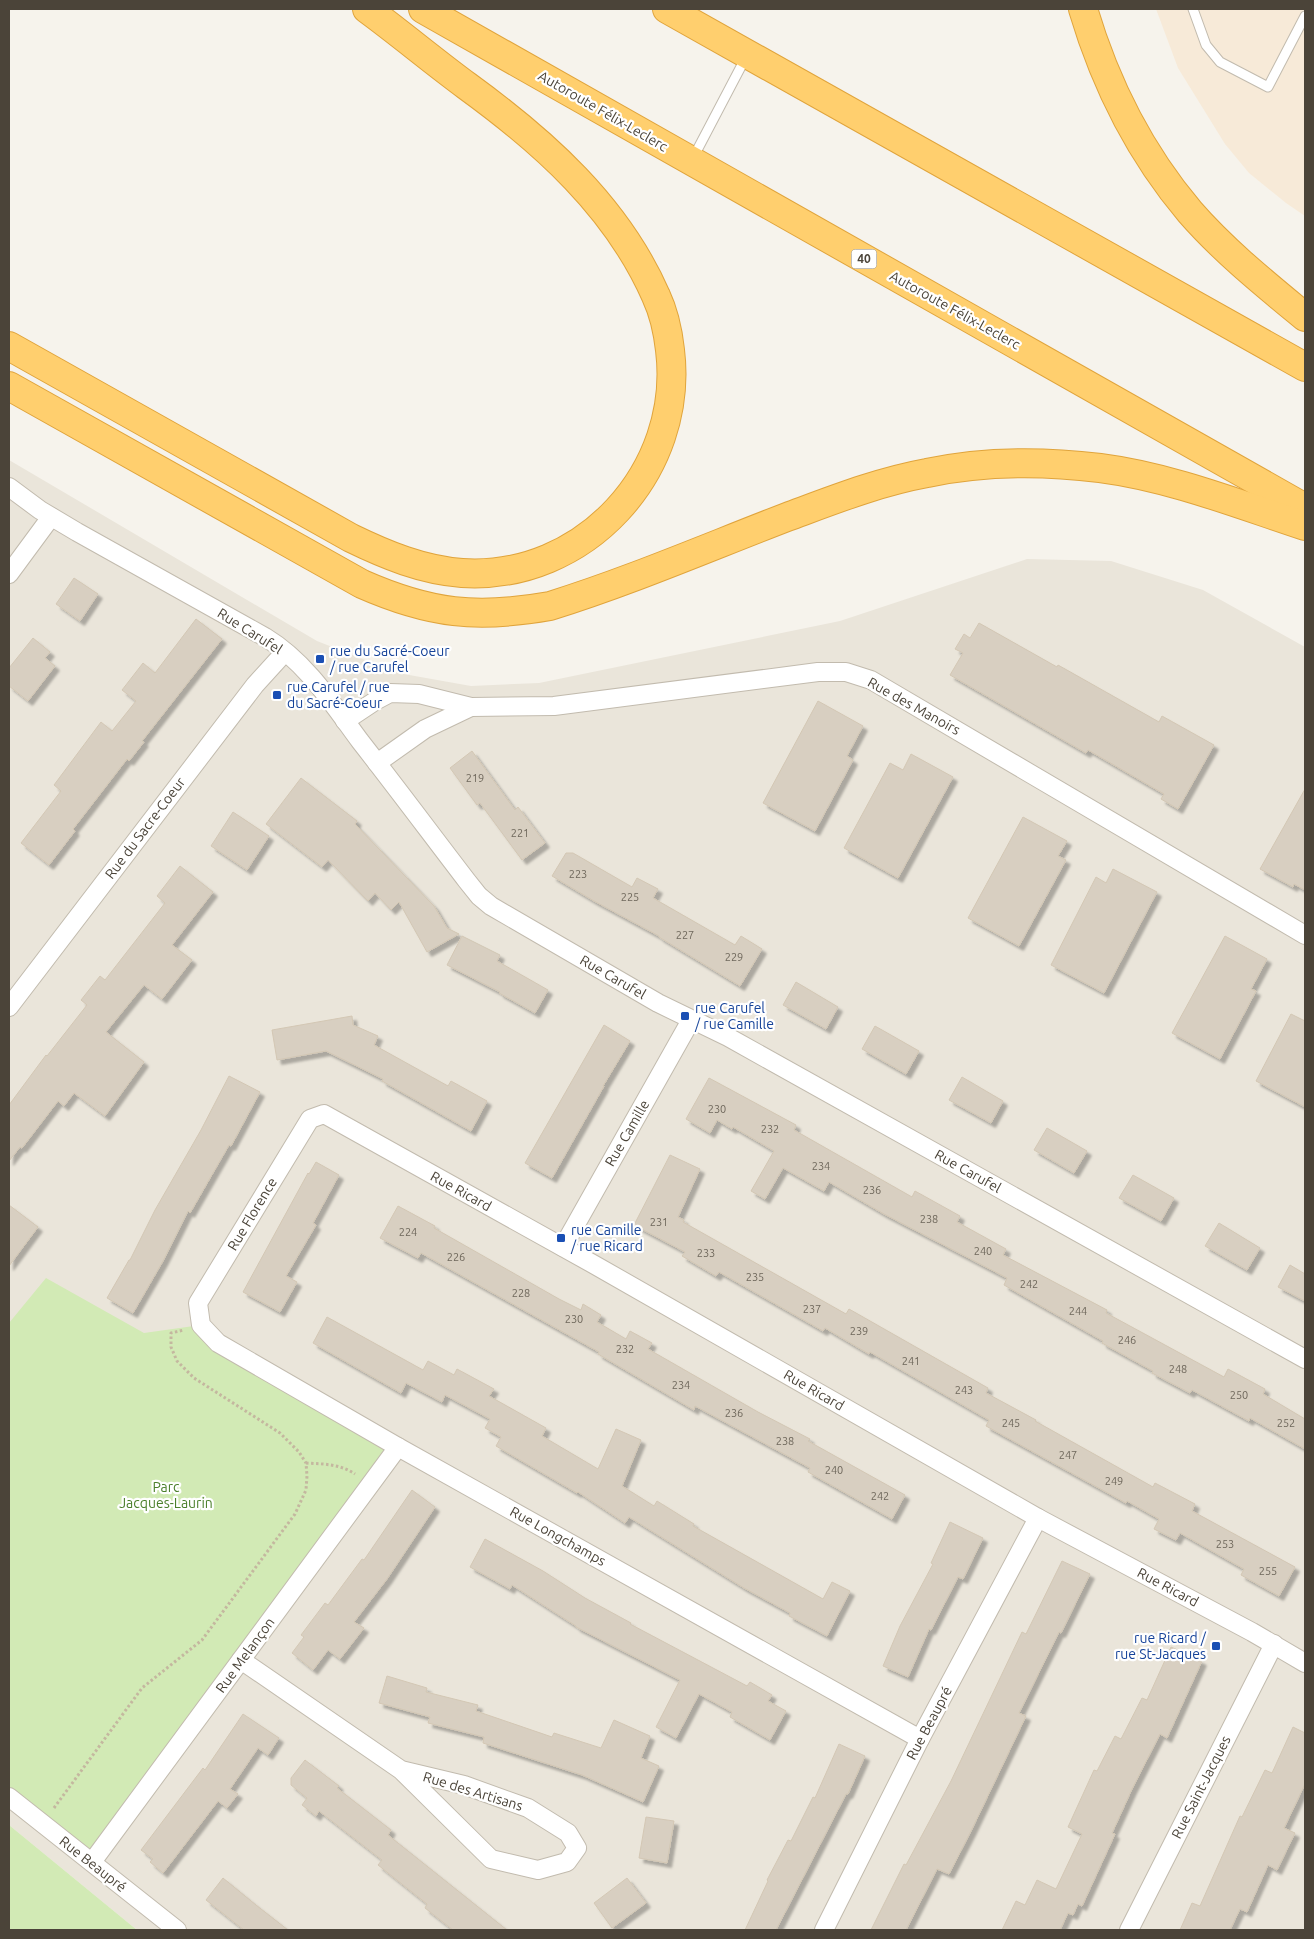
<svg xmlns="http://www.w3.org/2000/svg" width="1314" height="1939" viewBox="0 0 1314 1939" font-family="Ubuntu,sans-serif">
<defs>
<filter id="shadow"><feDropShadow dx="4.5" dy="4.5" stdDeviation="1" flood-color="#0004"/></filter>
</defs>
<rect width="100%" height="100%" fill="#f6f3ec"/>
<path fill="#eae5da" d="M 9,460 L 317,641 L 398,673 L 471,686 L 539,683 L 840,621 L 1027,559 L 1111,561 L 1203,590 L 1305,647 L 1305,1930 L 137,1930 L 9,1825 Z"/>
<path fill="#f7ead8" d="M 1156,9 L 1305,9 L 1305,216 L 1286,203 L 1249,173 L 1225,144 L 1178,68 Z"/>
<g fill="#d2eab5">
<path d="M 46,1278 L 144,1333 L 201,1325 L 398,1447 L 92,1862 L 9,1798 L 9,1323 Z"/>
<path d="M 9,1825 L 137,1930 L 9,1930 Z"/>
</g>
<g fill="#d8cfc1" stroke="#d3c7b4" filter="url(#shadow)">
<path d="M 74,578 L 98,594 L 80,621 L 56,604 Z"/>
<path d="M 196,619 L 222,639 L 142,741 L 144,742 L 129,761 L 127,759 L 107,785 L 73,829 L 75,831 L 49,865 L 21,843 L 61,791 L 54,785 L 101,722 L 112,731 L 136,701 L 122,690 L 143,663 L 155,673 Z"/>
<path d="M 979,623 L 1057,667 L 1058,665 L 1159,722 L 1162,716 L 1214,745 L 1178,809 L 1161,799 L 1164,794 L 1088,750 L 1086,753 L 950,675 L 963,653 L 955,649 L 964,634 L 970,638 Z"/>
<path d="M 33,638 L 50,652 L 45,658 L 55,666 L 28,701 L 9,686 L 9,668 Z"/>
<path d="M 818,701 L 863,726 L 847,756 L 853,760 L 815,831 L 763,803 Z"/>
<path d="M 472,751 L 515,810 L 518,807 L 545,843 L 522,860 L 480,803 L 477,805 L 450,768 Z"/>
<path d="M 911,754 L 953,777 L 898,878 L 844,848 L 890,763 L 903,770 Z"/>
<path d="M 301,778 L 357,821 L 355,824 L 434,906 L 447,928 L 459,934 L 427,952 L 399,902 L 391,910 L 375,893 L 368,901 L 328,860 L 322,867 L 266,824 Z"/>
<path d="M 1305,789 L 1305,890 L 1294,884 L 1293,887 L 1260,869 Z"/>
<path d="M 233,812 L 269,836 L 247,870 L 211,846 Z"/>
<path d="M 1023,817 L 1067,841 L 1058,856 L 1066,860 L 1019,946 L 968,918 Z"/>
<path d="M 566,853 L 573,853 L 632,887 L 637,878 L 658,889 L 653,898 L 735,945 L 741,936 L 762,949 L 740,986 L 659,937 L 659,936 L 594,901 L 552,876 Z"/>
<path d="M 180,866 L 213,892 L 172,945 L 192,960 L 162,999 L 144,985 L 106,1032 L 144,1062 L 105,1116 L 74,1093 L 64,1106 L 58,1101 L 22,1148 L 20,1147 L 9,1161 L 9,1105 L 46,1055 L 47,1056 L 87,1005 L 81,1000 L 100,976 L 105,980 L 165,903 L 157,896 Z"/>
<path d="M 1113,869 L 1157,892 L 1104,993 L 1051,965 L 1096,877 L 1106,883 Z"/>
<path d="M 462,936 L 500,955 L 497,961 L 548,990 L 535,1013 L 499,993 L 500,992 L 447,965 Z"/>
<path d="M 1225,936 L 1267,959 L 1251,989 L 1256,991 L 1220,1059 L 1172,1033 Z"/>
<path d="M 796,982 L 838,1007 L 826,1029 L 783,1005 Z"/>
<path d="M 1291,1014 L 1305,1021 L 1305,1107 L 1256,1081 Z"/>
<path d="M 352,1016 L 353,1025 L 378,1036 L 374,1045 L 448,1086 L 451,1081 L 487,1101 L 471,1131 L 382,1081 L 383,1079 L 326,1051 L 277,1060 L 272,1030 Z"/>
<path d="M 604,1025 L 630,1041 L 603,1086 L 604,1086 L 552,1178 L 525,1163 Z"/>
<path d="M 875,1026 L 919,1051 L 906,1074 L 862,1049 Z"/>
<path d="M 229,1076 L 260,1092 L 231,1146 L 229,1145 L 190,1213 L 188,1211 L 163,1261 L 133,1313 L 107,1298 L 129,1260 L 130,1260 L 155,1210 L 201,1130 Z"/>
<path d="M 962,1077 L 1003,1101 L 991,1123 L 949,1100 Z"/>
<path d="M 709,1078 L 796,1125 L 794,1130 L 912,1197 L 915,1191 L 960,1216 L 957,1222 L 1006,1249 L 1003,1255 L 1107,1310 L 1106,1313 L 1224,1377 L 1228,1369 L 1265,1389 L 1263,1394 L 1305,1419 L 1305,1449 L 1250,1418 L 1249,1421 L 1192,1390 L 1190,1393 L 1152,1373 L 1153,1371 L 1102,1343 L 1103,1341 L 1004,1285 L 1007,1278 L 884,1214 L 829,1182 L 824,1191 L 783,1168 L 765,1199 L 751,1191 L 774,1151 L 733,1127 L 732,1129 L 717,1120 L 710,1133 L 686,1119 Z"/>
<path d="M 1047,1128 L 1087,1151 L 1074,1173 L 1034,1150 Z"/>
<path d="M 670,1155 L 700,1169 L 678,1217 L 684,1220 L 683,1222 L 846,1314 L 849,1309 L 988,1388 L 986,1393 L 1036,1420 L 1035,1421 L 1153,1487 L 1155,1483 L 1195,1504 L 1192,1511 L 1295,1567 L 1279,1596 L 1241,1575 L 1244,1569 L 1180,1533 L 1176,1540 L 1154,1529 L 1159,1519 L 1127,1501 L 1126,1503 L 986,1426 L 989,1420 L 870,1352 L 869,1354 L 825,1328 L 823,1331 L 719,1272 L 716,1276 L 682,1256 L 685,1252 L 634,1225 Z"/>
<path d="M 316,1162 L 339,1175 L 313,1223 L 316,1225 L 286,1276 L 297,1282 L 280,1312 L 243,1292 L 308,1173 L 309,1174 Z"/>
<path d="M 1133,1175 L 1174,1198 L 1161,1221 L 1119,1198 Z"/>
<path d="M 9,1205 L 38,1227 L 9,1266 Z"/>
<path d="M 398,1206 L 435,1226 L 434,1228 L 559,1299 L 581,1310 L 583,1304 L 601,1315 L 597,1322 L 626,1339 L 630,1331 L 652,1343 L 648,1349 L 758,1412 L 810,1439 L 808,1441 L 905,1495 L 892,1519 L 808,1472 L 810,1468 L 695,1406 L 694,1410 L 598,1354 L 599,1352 L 421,1253 L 418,1258 L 380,1238 Z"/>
<path d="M 1219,1223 L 1260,1248 L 1247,1270 L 1205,1246 Z"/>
<path d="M 1290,1265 L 1305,1274 L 1305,1301 L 1278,1287 Z"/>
<path d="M 327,1317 L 423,1370 L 428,1361 L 454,1375 L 457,1369 L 494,1389 L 489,1396 L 546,1428 L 542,1436 L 598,1469 L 616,1429 L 641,1440 L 622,1486 L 654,1506 L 657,1501 L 694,1524 L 693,1526 L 823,1599 L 832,1582 L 850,1591 L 827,1636 L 789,1616 L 790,1613 L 744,1588 L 629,1517 L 625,1523 L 578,1492 L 577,1493 L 496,1446 L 501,1437 L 485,1428 L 490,1419 L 445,1395 L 442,1402 L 406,1383 L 401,1393 L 313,1343 Z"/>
<path d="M 412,1490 L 435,1507 L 387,1579 L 354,1622 L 364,1628 L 340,1659 L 328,1650 L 313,1670 L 292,1653 L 304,1637 L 301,1635 L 325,1603 L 328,1605 L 362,1559 L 364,1560 Z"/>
<path d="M 950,1522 L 983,1538 L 963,1579 L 958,1577 L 931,1630 L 929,1629 L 908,1677 L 883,1666 L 900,1626 L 933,1564 L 931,1563 Z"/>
<path d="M 485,1539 L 543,1571 L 585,1598 L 631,1623 L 630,1624 L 747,1686 L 750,1682 L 772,1695 L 768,1701 L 786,1711 L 770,1740 L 730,1717 L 732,1712 L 699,1694 L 676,1738 L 656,1727 L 680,1680 L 576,1627 L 576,1626 L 512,1585 L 510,1589 L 470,1567 Z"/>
<path d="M 1062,1561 L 1090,1574 L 1061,1633 L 1059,1632 L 1019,1713 L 1026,1716 L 971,1831 L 949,1874 L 937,1869 L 906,1930 L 871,1930 L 904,1864 L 906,1865 L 951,1781 L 1022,1632 L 1026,1634 Z"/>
<path d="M 1171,1647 L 1202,1661 L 1167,1738 L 1160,1734 L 1132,1789 L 1112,1833 L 1115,1834 L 1082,1906 L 1078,1904 L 1073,1915 L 1068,1913 L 1060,1930 L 1002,1930 L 1016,1901 L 1025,1905 L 1037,1880 L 1056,1889 L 1082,1834 L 1068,1827 L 1094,1770 L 1097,1771 L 1115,1736 L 1121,1739 L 1142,1698 L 1147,1700 Z"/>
<path d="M 387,1676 L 427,1688 L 426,1692 L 478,1705 L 476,1711 L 552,1737 L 554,1733 L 601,1748 L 614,1720 L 650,1736 L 641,1758 L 659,1766 L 643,1802 L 582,1775 L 483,1743 L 484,1737 L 428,1723 L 430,1717 L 379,1703 Z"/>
<path d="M 243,1714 L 279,1738 L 268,1755 L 258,1748 L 230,1789 L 238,1794 L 227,1808 L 218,1801 L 163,1873 L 150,1862 L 153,1859 L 141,1850 L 203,1768 L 205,1770 Z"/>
<path d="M 1293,1727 L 1305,1733 L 1305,1784 L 1284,1828 L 1295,1833 L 1277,1870 L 1268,1865 L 1247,1912 L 1240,1909 L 1230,1930 L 1180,1930 L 1192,1903 L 1200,1906 L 1240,1816 L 1242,1817 L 1265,1770 L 1272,1773 Z"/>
<path d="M 839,1744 L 865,1756 L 848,1794 L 846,1794 L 776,1930 L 745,1930 L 768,1881 L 767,1880 L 788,1840 L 791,1841 L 813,1797 L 815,1798 Z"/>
<path d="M 305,1760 L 339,1786 L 337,1788 L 391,1830 L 388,1835 L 507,1930 L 453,1930 L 425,1908 L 427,1904 L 378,1865 L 382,1860 L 319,1811 L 316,1816 L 302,1805 L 307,1798 L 291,1785 L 291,1778 Z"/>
<path d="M 646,1817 L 674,1821 L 667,1863 L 639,1858 Z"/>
<path d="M 223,1878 L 256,1905 L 288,1930 L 244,1930 L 206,1900 Z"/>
<path d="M 627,1878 L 646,1903 L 612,1928 L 594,1903 Z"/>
</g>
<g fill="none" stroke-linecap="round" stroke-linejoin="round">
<defs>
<g id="lane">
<path d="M 1193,9 L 1206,45 L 1220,62 L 1268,87 L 1305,16"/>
<path d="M 693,158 L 746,57"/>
</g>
<g id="street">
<path d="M 9,487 L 40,510 L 77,532 L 265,637 C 306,662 332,703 360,741 C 396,787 431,834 467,881 L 479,896 L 491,906 L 658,1003 L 728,1037 L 1305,1359"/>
<path d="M 9,574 L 51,517"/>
<path d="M 345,721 L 375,701 L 390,693 L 419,694 L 471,707 L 554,706 L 818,672 L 846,672 L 871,680 L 1305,935"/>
<path d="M 377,763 L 425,729 L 471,707"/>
<path d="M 9,1007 L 255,685 L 285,652"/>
<path d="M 563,1247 L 691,1020"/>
<path d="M 241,1660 L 401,1770 L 464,1785 L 528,1808 L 568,1833 L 577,1848 L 567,1862 L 538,1870 L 491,1859 L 401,1770"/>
<path d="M 920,1739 L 398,1447 L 218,1343 L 201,1325 L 198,1303 L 310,1119 L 324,1114 L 593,1264 L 1038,1518 L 1252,1632 L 1305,1663"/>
<path d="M 9,1797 L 177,1930"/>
<path d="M 92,1862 L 398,1447"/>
<path d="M 824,1930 L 920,1739 L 1038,1518"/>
<path d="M 1129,1930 L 1274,1644"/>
</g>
<g id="highway">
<path d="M 423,9 L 1305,508"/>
<path d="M 667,9 L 1305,367"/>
<path d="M 1083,9 C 1105,83 1140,153 1190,212 C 1224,251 1265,284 1305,317"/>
<path d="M 9,346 L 351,538 C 386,555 422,570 462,573 C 584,581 685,471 670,350 C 668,332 664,313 656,296 C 617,207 544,142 467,86 C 433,61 401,34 367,9"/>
<path d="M 9,386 L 362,584 C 430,614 477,619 550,606 C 630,581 709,547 787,517 C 833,500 878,482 927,473 C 983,461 1043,461 1100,468 C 1170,477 1238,504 1305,526"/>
</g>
</defs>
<use href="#lane" stroke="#c2bbae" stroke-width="11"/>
<use href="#street" stroke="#c2bbae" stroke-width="20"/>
<use href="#highway" stroke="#e0a43c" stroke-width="30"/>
<g stroke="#c4b79f" stroke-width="3" stroke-dasharray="2.5 2.5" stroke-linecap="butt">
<path d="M 306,1463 C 324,1464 340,1464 355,1474"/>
<path d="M 54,1808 L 142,1688 L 202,1640 L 295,1514 L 306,1490 L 307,1476 L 306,1463 L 299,1452 L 280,1433 L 194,1378 L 177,1361 L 171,1347 L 171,1333 L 184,1330"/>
</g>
<use href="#lane" stroke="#fff" stroke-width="9"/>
<use href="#street" stroke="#fff" stroke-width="18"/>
<use href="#highway" stroke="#ffcf6e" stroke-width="28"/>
</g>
<g fill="#1a4fb4" stroke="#fff" stroke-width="2">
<rect x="315" y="654" width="10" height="10" rx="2.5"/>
<rect x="272" y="690" width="10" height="10" rx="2.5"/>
<rect x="680" y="1011" width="10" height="10" rx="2.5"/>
<rect x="556" y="1233" width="10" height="10" rx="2.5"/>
<rect x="1211" y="1641" width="10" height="10" rx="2.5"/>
</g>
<g text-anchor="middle" stroke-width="4.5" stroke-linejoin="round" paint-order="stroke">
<g font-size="11" fill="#6e675b">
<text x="475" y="782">219</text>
<text x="520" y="837">221</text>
<text x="578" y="878">223</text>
<text x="630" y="901">225</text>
<text x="685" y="939">227</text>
<text x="734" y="961">229</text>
<text x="717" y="1113">230</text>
<text x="770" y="1133">232</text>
<text x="821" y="1170">234</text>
<text x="872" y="1194">236</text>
<text x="929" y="1223">238</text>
<text x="659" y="1226">231</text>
<text x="408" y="1236">224</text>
<text x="983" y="1255">240</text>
<text x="706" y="1257">233</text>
<text x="456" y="1261">226</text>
<text x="755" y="1281">235</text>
<text x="1029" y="1288">242</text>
<text x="521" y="1297">228</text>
<text x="812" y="1313">237</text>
<text x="1078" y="1315">244</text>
<text x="574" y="1323">230</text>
<text x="859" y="1335">239</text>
<text x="1127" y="1344">246</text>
<text x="625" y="1353">232</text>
<text x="911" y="1365">241</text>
<text x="1178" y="1373">248</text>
<text x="681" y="1389">234</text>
<text x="964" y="1394">243</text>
<text x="1239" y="1399">250</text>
<text x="734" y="1417">236</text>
<text x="1011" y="1427">245</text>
<text x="1286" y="1427">252</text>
<text x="785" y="1445">238</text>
<text x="1068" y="1459">247</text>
<text x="834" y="1474">240</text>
<text x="1114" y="1485">249</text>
<text x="880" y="1500">242</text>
<text x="1225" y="1548">253</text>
<text x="1268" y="1575">255</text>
</g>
<rect fill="#fff" stroke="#817c74" stroke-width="1" x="851.5" y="249.5" width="25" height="19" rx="4"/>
<g font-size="12" font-weight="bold" fill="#4b4439">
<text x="864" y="263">40</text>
</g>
<g font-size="14" fill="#4b4439" stroke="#fff">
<text transform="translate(603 111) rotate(30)" y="5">Autoroute Félix-Leclerc</text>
<text transform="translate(955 310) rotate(29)" y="5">Autoroute Félix-Leclerc</text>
<text transform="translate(250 631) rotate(32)" y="5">Rue Carufel</text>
<text transform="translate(914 706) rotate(29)" y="5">Rue des Manoirs</text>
<text transform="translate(145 828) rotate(-53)" y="5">Rue du Sacre-Coeur</text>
<text transform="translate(613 977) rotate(30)" y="5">Rue Carufel</text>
<text transform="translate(627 1133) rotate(-60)" y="5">Rue Camille</text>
<text transform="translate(968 1171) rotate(29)" y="5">Rue Carufel</text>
<text transform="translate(461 1191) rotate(29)" y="5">Rue Ricard</text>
<text transform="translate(252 1214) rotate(-59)" y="5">Rue Florence</text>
<text transform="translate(814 1390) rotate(30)" y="5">Rue Ricard</text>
<text transform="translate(558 1536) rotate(29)" y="5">Rue Longchamps</text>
<text transform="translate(1168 1587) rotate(28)" y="5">Rue Ricard</text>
<text transform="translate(245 1655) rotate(-54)" y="5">Rue Melançon</text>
<text transform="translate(929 1723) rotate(-62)" y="5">Rue Beaupré</text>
<text transform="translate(1201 1787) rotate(-63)" y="5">Rue Saint-Jacques</text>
<text transform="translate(473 1791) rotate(17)" y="5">Rue des Artisans</text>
<text transform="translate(93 1864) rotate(38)" y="5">Rue Beaupré</text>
</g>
<g font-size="14" fill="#164399" stroke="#fff" text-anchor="start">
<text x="330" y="656">rue du Sacré-Coeur<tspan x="330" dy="16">/ rue Carufel</tspan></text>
<text x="287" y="692">rue Carufel / rue<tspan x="287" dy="16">du Sacré-Coeur</tspan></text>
<text x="695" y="1013">rue Carufel<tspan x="695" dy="16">/ rue Camille</tspan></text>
<text x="571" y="1235">rue Camille<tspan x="571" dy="16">/ rue Ricard</tspan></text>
<text x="1206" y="1643" text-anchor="end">rue Ricard /<tspan x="1206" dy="16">rue St-Jacques</tspan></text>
</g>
<g font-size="14" fill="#4a7f2a" stroke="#fff">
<text x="166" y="1492">Parc<tspan x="166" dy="16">Jacques-Laurin</tspan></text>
</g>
</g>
<rect width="1314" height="1939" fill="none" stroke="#4b4439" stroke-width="20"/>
</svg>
